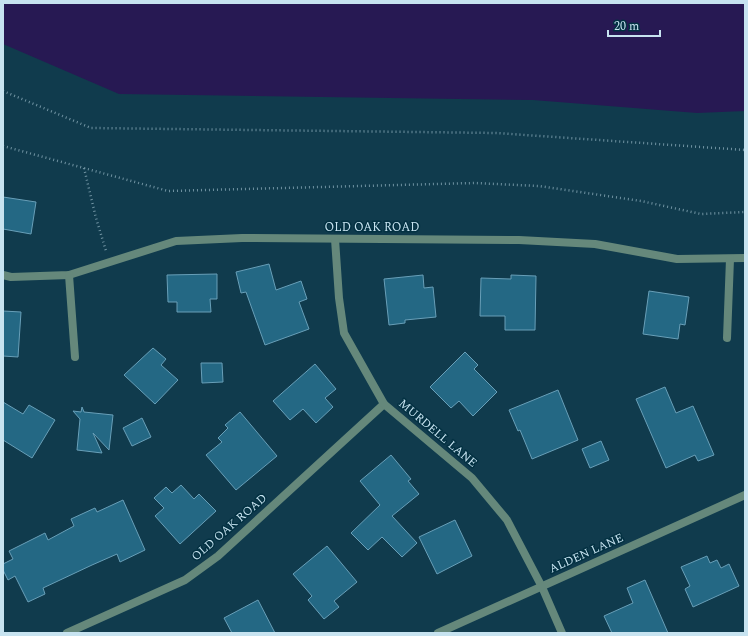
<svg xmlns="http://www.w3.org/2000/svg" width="748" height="636" viewBox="0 0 748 636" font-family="Spectral,serif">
<rect width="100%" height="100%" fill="#103b4d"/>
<path fill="#271953" d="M 3,3 L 745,3 L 745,111 L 697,113 L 533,100 L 119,94 L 3,44 Z"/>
<g fill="#246884" stroke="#689fb8">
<path d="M 3,197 L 36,202 L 31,234 L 3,229 Z"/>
<path d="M 269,264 L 276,290 L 301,281 L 307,299 L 299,302 L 309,329 L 265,345 L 246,292 L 241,293 L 236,272 Z"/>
<path d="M 217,274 L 217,299 L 210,299 L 211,312 L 177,312 L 177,302 L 168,302 L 167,275 Z"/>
<path d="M 423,275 L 424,288 L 433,287 L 436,317 L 405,320 L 405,323 L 389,325 L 384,279 Z"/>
<path d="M 511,275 L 536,276 L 535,330 L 505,330 L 505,316 L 480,316 L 481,278 L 511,279 Z"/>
<path d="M 649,291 L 689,297 L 685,325 L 680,324 L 678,339 L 643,334 Z"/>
<path d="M 3,311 L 21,312 L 18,357 L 3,356 Z"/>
<path d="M 153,348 L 166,359 L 161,365 L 178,380 L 155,404 L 124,375 Z"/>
<path d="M 465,352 L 478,365 L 474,369 L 497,392 L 473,416 L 459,401 L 451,408 L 430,387 Z"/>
<path d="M 201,363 L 222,363 L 223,382 L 202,383 Z"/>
<path d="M 315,364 L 336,389 L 325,398 L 333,407 L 316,423 L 303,409 L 290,420 L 273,401 Z"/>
<path d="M 665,387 L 676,413 L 693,406 L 714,455 L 698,461 L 695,455 L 666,468 L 636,399 Z"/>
<path d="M 558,390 L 578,440 L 532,459 L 520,430 L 518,431 L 509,410 Z"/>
<path d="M 3,402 L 23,414 L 29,405 L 55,420 L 32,458 L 3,440 Z"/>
<path d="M 82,407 L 84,412 L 113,415 L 109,450 L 93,433 L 102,453 L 77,450 L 80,419 L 73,411 L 81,412 Z"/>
<path d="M 240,412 L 277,456 L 236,490 L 206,455 L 222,442 L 218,438 L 228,428 L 225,425 Z"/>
<path d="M 142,418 L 151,437 L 132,446 L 123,428 Z"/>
<path d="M 601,441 L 609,460 L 590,468 L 582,449 Z"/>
<path d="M 391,455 L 411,479 L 408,481 L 419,494 L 392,516 L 417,543 L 402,557 L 382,537 L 368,550 L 351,533 L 380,505 L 360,481 Z"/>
<path d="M 181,485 L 194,499 L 199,494 L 216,511 L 180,544 L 155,516 L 164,508 L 154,498 L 166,487 L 172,493 Z"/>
<path d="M 123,500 L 145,550 L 120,562 L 117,554 L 92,565 L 43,588 L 45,594 L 28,602 L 15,576 L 8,580 L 3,570 L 3,564 L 13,559 L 9,551 L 45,533 L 48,540 L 74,526 L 71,519 L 95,508 L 97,512 Z"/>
<path d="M 455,520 L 472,556 L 437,574 L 419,537 Z"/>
<path d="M 327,546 L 357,582 L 334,601 L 339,607 L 324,619 L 308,600 L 312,596 L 293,574 Z"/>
<path d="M 707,556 L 710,563 L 717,560 L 721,568 L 729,564 L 739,586 L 693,607 L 685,589 L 690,586 L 681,567 Z"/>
<path d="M 645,580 L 668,633 L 612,633 L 604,616 L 633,603 L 627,588 Z"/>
<path d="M 258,600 L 275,633 L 232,633 L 224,618 Z"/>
</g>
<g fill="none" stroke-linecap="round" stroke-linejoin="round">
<g stroke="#7093a2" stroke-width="2.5" stroke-dasharray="1 3" stroke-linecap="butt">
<path d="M 3,91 L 91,128 L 496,133 L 745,150"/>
<path d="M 3,146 L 168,191 L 475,183 L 539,186 L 641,201 L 701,214 L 745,212"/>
<path d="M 84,168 L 96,218 L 106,251"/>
</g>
<g stroke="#65887b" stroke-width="8">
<path d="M 3,275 L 11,277 L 69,275 L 176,241 L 242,238 L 519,240 L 595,244 L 677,259 L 745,258"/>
<path d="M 69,275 L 75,357"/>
<path d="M 727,338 L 730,259"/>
<path d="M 67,633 L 185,580 L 218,556 L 384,404"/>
</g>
<g stroke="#65887b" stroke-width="8">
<path d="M 335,239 L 339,298 L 344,333 L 384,404 L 472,478 L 507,520 L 542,587 L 562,633"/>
<path d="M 438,633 L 745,495"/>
</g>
</g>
<g text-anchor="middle" stroke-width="3" stroke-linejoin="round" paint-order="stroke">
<g font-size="12" fill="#c7e3f0" stroke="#033142">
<text x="372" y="231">OLD OAK ROAD</text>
<text transform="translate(438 433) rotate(40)" y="4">MURDELL LANE</text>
<text transform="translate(229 527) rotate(-41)" y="4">OLD OAK ROAD</text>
<text transform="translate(586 553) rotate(-24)" y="4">ALDEN LANE</text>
</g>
</g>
<rect width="748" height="636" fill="none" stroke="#c7e3f0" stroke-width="8"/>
<path d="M608 30v6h52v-6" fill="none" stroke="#c7e3f0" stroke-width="2"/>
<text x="614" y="30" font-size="12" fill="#c7e3f0" stroke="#033142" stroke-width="3" paint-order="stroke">20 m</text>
</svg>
